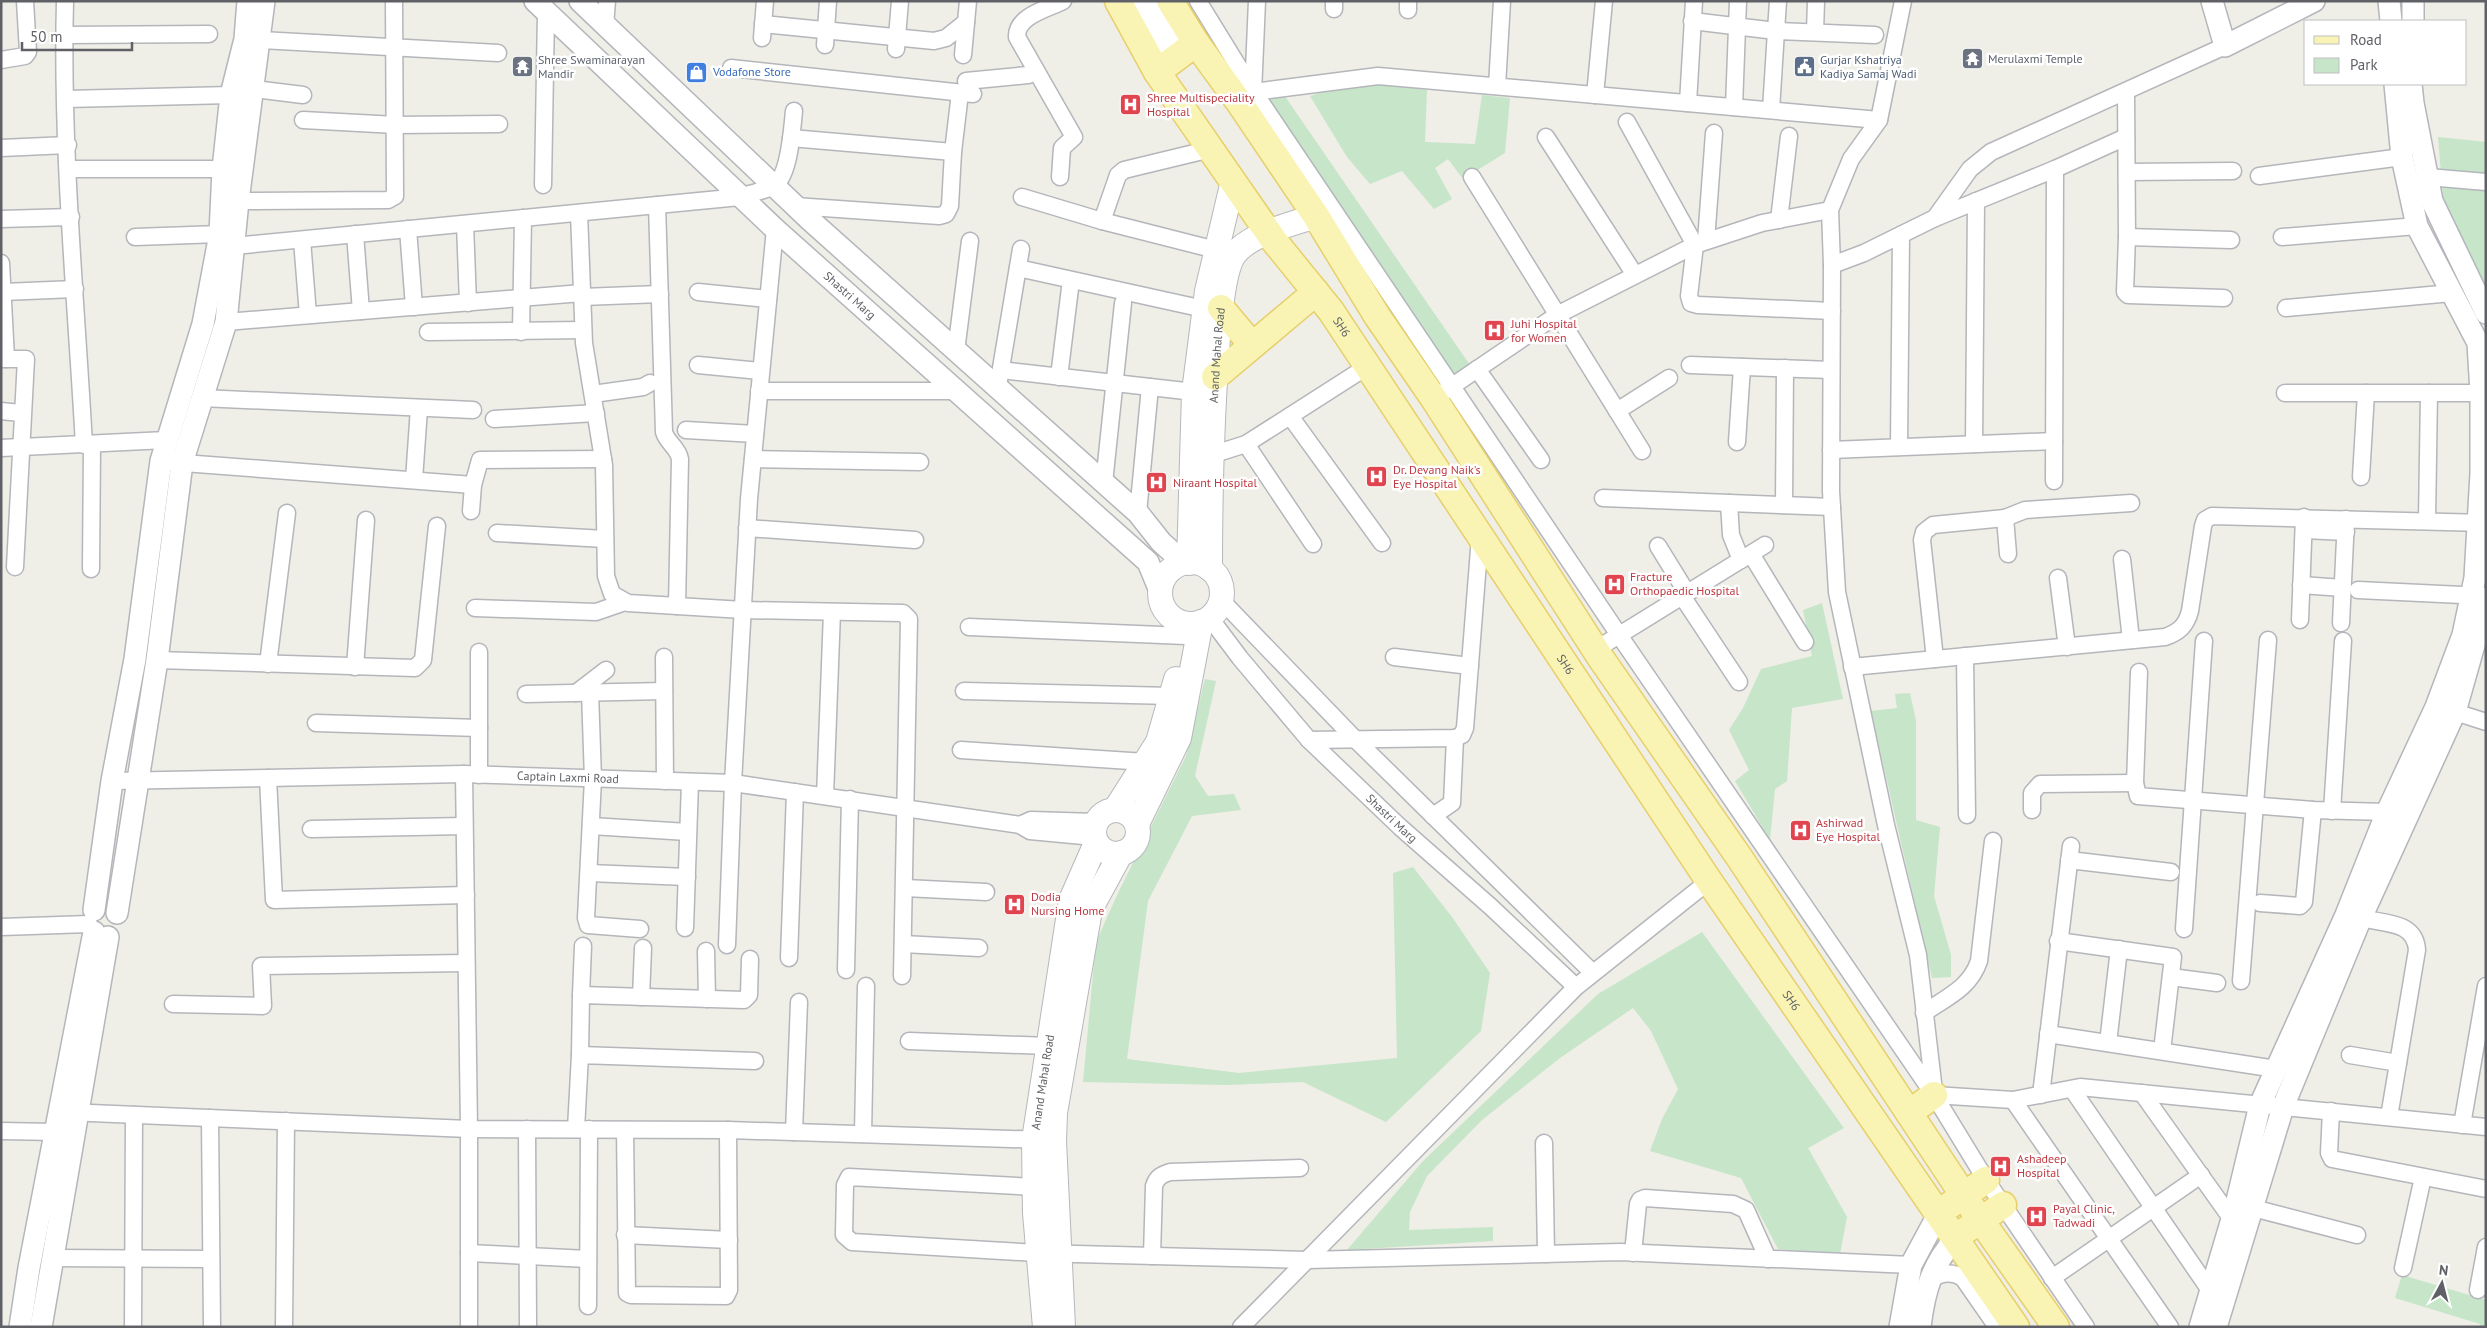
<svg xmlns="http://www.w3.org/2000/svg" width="2487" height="1328" viewBox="0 0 2487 1328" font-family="'PT Sans',sans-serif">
<rect width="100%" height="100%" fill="#efeee7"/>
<g fill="#c6e5c9">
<path d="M 1374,83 L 1427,90 L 1425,142 L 1475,144 L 1482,95 L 1510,98 L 1505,153 L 1463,179 L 1448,159 L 1435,168 L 1452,199 L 1434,209 L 1402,171 L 1370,184 L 1347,157 L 1310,96 L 1323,92 Z"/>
<path d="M 1282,92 L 1472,368 L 1453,380 L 1267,101 Z"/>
<path d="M 2438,137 L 2486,142 L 2486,287 L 2443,198 Z"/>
<path d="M 1822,603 L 1843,699 L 1792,708 L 1787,781 L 1775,789 L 1770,840 L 1735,781 L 1749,770 L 1729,730 L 1743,708 L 1761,669 L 1812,656 L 1803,610 Z"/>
<path d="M 1205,679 L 1216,681 L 1195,776 L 1208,796 L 1234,794 L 1241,810 L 1192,816 L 1148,901 L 1127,1059 L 1239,1073 L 1397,1058 L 1393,873 L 1413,867 L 1452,917 L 1490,973 L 1481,1031 L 1386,1122 L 1303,1082 L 1226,1085 L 1083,1082 L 1096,942 L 1118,893 L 1186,756 Z"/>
<path d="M 1910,693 L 1916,721 L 1916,820 L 1940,827 L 1934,896 L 1951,955 L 1951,977 L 1932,978 L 1871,711 L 1897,708 L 1895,694 Z"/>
<path d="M 1702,932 L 1844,1128 L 1808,1148 L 1847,1217 L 1840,1254 L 1778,1249 L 1741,1178 L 1650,1151 L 1662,1119 L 1678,1089 L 1651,1031 L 1633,1008 L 1560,1058 L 1482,1120 L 1427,1176 L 1410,1212 L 1409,1230 L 1493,1227 L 1493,1241 L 1347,1250 L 1423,1161 L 1598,994 Z"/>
<path d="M 2402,1275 L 2486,1300 L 2486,1327 L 2480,1327 L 2480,1324 L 2395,1298 Z"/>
</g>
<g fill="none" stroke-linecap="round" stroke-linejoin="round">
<defs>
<g id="minor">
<path d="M 65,1 C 61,147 76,299 84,445"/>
<path d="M 1198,1 L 1254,92 L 1619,635 L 1934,1095 L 1986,1180 L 2086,1327"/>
<path d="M 1903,1 L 1879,120 L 1851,159 L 1830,210 L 1832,265 L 1831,491 L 1837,592 L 1886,825 L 1918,955 L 1934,1091"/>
<path d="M 1334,9 L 1334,1"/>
<path d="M 1408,10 L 1408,1"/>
<path d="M 1692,21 L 1776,31 L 1778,1"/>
<path d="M 763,24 L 934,41 L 946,38 L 966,22"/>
<path d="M 605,25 L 607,1"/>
<path d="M 1815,32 L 1816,1"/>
<path d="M 64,35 L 209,34"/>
<path d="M 762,38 L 765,1"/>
<path d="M 261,40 L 498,53"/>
<path d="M 825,45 L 828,1"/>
<path d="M 896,49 L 900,1"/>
<path d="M 963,55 L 968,1"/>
<path d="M 1,60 L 25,56 L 28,52 L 25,1"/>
<path d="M 731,68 L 973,94"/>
<path d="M 966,81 L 1028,75 L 1036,71"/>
<path d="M 1497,86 L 1502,1"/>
<path d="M 254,89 L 303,95"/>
<path d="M 1254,92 L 1378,76 L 1879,120"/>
<path d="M 2126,92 L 2127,237 L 2125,292 L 2128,295 L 2224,298"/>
<path d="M 1253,93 L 1257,1"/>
<path d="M 1595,95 L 1604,1"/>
<path d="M 66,99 L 231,95"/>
<path d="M 1688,103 L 1694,1"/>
<path d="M 1734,107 L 1738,1"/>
<path d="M 1771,110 L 1776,31 L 1875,35"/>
<path d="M 303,120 L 396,125 L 499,124"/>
<path d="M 1627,122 L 1695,245 L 1689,296 L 1691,303 L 1698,305 L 1832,311"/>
<path d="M 1546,137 L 1635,275"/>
<path d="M 791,138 L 953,152"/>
<path d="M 1,148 L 68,145"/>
<path d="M 69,169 L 223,169"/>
<path d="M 2127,172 L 2233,171"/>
<path d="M 2259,176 L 2402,157"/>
<path d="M 1060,177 L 1062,148 L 1074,137 L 1017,37 C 1016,16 1047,9 1063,1"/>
<path d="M 1472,177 L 1642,451"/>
<path d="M 2428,177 L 2486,182"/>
<path d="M 543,185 L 546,12"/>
<path d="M 1022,197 L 1102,221 L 1216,250 L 1224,255"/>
<path d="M 238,201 L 388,200 L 395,196 L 394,1"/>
<path d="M 657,205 L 664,432 C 667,443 678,447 680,459 L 677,606"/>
<path d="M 795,206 L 939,216 L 946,214 L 950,206 L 953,152 L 960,93"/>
<path d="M 579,213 L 584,343 L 604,465 L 606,576 L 612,594 L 628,603 L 743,610 L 903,613 L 909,619 L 902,976"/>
<path d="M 1935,218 L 2055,169 L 2126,137"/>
<path d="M 1,219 L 71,217"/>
<path d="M 1779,220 L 1789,136"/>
<path d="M 1102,221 L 1118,175 L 1124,170 L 1211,149"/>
<path d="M 465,224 L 468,303"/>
<path d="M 408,229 L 414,307"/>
<path d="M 355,234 L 361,311"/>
<path d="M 135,237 L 220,234"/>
<path d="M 2127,237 L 2231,240"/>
<path d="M 2282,237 L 2417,226"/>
<path d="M 302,240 L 308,315"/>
<path d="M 1706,241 L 1714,133"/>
<path d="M 234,246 L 740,197 C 750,193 765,191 774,186 C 790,175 792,129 794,111"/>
<path d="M 1,263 L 6,359 L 1,359"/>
<path d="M 1832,265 L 1864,253 L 1935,218 L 1970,169 L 1991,152 L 2225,46"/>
<path d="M 1018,268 L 1204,309"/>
<path d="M 3,292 L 75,289"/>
<path d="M 698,292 L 768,299"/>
<path d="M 582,297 L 660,294"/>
<path d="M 2286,308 L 2452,293"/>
<path d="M 226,322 L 582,293"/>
<path d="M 428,332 L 583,330"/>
<path d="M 521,332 L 523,218"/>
<path d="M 956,351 L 970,241"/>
<path d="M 6,359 L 26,359 L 15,567"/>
<path d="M 698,365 L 760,371"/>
<path d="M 1690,365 L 1831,370"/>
<path d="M 1477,369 L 1541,460"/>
<path d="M 1001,370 L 1194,392"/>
<path d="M 1059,377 L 1070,288"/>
<path d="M 999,380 L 1021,249"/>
<path d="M 759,391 L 956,391"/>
<path d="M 1445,391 L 1557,315 L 1695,245 L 1762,223 L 1830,210"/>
<path d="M 2285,393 L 2481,393"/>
<path d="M 593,394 L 643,387 L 650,383"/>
<path d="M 201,398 L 473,410"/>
<path d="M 1,411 L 21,413"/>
<path d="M 1617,411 L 1669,378"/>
<path d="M 1290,416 L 1382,543"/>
<path d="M 494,419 L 596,413"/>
<path d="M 686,430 L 755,434"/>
<path d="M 1737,442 L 1742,367"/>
<path d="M 1246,444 L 1313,544"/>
<path d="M 1974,444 L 1976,201"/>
<path d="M 1899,447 L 1901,235"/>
<path d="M 1,448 L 166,440"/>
<path d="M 1831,450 L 2054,441"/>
<path d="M 1211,455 L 1246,444 L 1368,366"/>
<path d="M 753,459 L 920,462"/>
<path d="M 170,462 L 473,485"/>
<path d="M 2361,477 L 2366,393"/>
<path d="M 414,480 L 419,408"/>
<path d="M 2054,481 L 2055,169"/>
<path d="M 1104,483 L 1123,303"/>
<path d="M 1603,498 L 1832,507"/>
<path d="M 1729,503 L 1731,535 L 1741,560"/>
<path d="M 1784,505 L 1785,368"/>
<path d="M 471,511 L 473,485 L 480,460 L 603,459"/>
<path d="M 1138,513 L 1150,387"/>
<path d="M 2005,518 L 2008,554"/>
<path d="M 2427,521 L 2429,393"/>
<path d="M 747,528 L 915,540"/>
<path d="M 2304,530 L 2346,532"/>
<path d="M 497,533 L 605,539"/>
<path d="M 1658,546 L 1687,593"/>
<path d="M 1751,554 L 1805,642"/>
<path d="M 2122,559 L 2131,640"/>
<path d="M 91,569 L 92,444"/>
<path d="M 2058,578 L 2067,647"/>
<path d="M 2301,585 L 2343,588"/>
<path d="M 2358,590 L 2483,596"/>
<path d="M 1682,596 L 1739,682"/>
<path d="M 1221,600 L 1355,739 L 1593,973"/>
<path d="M 475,608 L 596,612 L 625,602"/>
<path id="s1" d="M 1210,618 L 1240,658 L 1309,740 L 1400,827 L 1491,907 L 1576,987"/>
<path d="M 2300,620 L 2304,517"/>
<path d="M 2341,623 L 2346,519"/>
<path d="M 969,627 L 1186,636"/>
<path d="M 1595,650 L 1765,545"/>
<path d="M 1965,656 L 1967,815"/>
<path d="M 664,657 L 665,781"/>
<path d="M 1394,657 L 1470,666"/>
<path d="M 1935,659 L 1922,540 L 1924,532 L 1933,525 L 2005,518 L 2025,510 L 2131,503"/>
<path d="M 157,660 L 415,668 L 423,660 L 437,526"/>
<path d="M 268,664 L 287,513"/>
<path d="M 355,667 L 366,520"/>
<path d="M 1852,667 L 2165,637 C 2179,632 2186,626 2190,611 L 2203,526 L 2205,520 L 2212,516 L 2486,523"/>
<path d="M 2139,672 L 2135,783 L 2138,796 L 2313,810 L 2387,812"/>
<path d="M 964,691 L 1172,696"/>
<path d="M 590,692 L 593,779 L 586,918 L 588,925 L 640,929"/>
<path d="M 576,693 L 606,670"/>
<path d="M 526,694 L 664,691"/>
<path d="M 2455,712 L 2486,722"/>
<path d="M 316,723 L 479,728"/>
<path d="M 1309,740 L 1455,738 L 1462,735 L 1465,728 L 1480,537"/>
<path d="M 961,750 L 1146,762"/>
<path d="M 464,774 L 469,1129 L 469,1327"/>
<path d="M 479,775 L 479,652"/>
<path d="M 268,778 L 274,900 L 466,895"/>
<path id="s2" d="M 112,781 L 464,774 L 733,783 L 1020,825 L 1030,831 L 1094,837"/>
<path d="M 825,796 L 832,612"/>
<path d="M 2032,810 L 2032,793 L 2040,784 L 2135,783"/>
<path d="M 2332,811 L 2343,641"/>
<path d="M 1433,816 L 1452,803 L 1455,738"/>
<path d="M 1020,825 L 1031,820 L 1095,822"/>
<path d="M 591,826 L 688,832"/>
<path d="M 311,829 L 464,826"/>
<path d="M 2069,860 L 2171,872"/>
<path d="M 589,873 L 687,877"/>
<path d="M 905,888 L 986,892"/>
<path d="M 2260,903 L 2300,906 L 2304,902 L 2313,810"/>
<path d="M 2361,918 C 2385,924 2415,921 2417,950 L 2389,1117"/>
<path d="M 1,927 L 89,924"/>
<path d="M 685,928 L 690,782"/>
<path d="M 2184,929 L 2204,641"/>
<path d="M 2058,941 L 2173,957 L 2162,1051"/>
<path d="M 903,944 L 979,948"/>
<path d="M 727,945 L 733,783 L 749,499 L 775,229"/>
<path d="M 706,951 L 707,999"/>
<path d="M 789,958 L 795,792"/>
<path d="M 846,970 L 850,799"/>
<path d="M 2171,977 L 2217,983"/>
<path d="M 2241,981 L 2268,640"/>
<path d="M 581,995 L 583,946"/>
<path d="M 641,997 L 643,948"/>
<path d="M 173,1004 L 263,1006 L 261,966 L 466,963"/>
<path d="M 1924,1013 C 1947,997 1970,988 1979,961 L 1993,841"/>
<path d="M 2048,1034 L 2276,1069"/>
<path d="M 909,1041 L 1048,1046"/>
<path d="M 2108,1043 L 2119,949"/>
<path d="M 580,1055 L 581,995 L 744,1000 L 749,995 L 750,959"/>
<path d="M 2350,1055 L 2398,1063"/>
<path d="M 2072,1089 L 2211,1292"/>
<path d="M 2142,1093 L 2231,1218"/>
<path d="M 1934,1095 L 2013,1100 L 2080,1087 L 2486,1127"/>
<path d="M 2041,1095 L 2071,846"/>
<path d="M 2013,1100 L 2170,1327"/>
<path d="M 2331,1111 L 2329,1153 L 2332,1159 L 2486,1189"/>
<path d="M 67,1112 L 469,1129 L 728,1130 L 1045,1140"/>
<path d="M 210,1118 L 212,1327"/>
<path d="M 2462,1125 L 2486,986"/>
<path d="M 527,1129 L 528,1327"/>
<path d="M 576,1129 L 580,1055 L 755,1061"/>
<path d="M 625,1130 L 627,1293 L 631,1295 L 726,1296 L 729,1290 L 728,1130"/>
<path d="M 1,1131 L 56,1132"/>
<path d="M 794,1132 L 799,1002"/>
<path d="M 863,1134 L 866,986"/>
<path d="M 1544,1143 L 1546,1254"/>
<path d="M 1035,1187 L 849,1177 L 845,1185 L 844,1235 L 852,1242 L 1037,1253 L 1307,1260 L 1620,1252 L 1911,1265"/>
<path d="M 2253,1208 L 2357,1235"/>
<path d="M 625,1235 L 729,1240"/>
<path d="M 469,1253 L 588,1259"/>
<path d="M 1633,1253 L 1638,1204 L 1640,1200 L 1645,1198 L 1733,1204 L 1746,1210 L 1768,1259"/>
<path d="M 1152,1256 L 1154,1186 C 1157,1177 1161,1175 1170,1172 L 1300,1168"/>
<path d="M 53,1258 L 211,1259"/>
<path d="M 2403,1268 L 2423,1177"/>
<path d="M 1932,1278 C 1943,1273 1952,1271 1963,1278 L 1997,1327"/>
<path d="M 2052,1278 L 2201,1175"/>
<path d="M 2478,1290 L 2486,1247"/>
<path d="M 588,1306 L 589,1129"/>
<path d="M 133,1327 L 134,1115"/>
<path d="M 284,1327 L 286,1121"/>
<path d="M 1241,1327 L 1576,987 L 1709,881"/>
</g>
<g id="tertiary">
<path id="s3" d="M 535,1 L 775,229 L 1148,562 L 1160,591"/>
<path d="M 580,1 L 810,220 L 1138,513 L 1161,542 L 1184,563"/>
<path d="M 2212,1 L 2225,46 L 2314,1"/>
<path d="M 2389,1 L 2391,21"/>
<path d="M 2413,21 L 2413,1"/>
<path d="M 2411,84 L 2413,103 L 2432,201 L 2486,313"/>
<path d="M 94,910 L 112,781 L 135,659 L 161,461 L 203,324 L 220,234 L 223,169 L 231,95 L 245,39 L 248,1"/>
<path d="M 117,913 L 157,660 L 182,463 L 226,322 L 238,201 L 264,1"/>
<path d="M 20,1327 L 29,1268 L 94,932"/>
<path d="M 41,1327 L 108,937"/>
<path d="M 1900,1327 L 1911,1265 L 1939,1213"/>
<path d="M 1920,1327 C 1924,1292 1932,1264 1956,1238"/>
<path d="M 2200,1327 L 2235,1209 L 2260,1105 L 2346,915 L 2387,812 L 2436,707 L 2463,635 L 2475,578 L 2481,473 L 2481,393 L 2478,343 L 2417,226 L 2402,157 L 2395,84"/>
<path d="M 2216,1327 L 2283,1107 L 2361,918 L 2455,712 L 2486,603"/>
</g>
<g id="secondary">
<path d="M 1134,1 L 1169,63"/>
<path d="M 1154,1 L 1185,50"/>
<circle cx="1191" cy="593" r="31"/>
<path d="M 1189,563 L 1194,392 L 1207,291 L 1233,181"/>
<path id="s4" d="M 1210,569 C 1210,491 1212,414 1218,337 C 1220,316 1223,271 1234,255 C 1249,234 1292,224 1316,216"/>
<circle cx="1116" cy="832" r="22"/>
<path d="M 1115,810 L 1158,742 L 1176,679"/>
<path d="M 1137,824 L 1179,738 L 1201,622"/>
<path id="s5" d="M 1045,1327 L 1035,1213 L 1034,1140 L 1071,900 L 1096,843"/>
<path d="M 1063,1327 L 1054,1141 L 1055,1113 L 1090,910 L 1121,853"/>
</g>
<g id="primary">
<path id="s6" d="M 1118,1 L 1157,72 L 1275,242 L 1331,311 L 1709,881 L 2016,1327"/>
<path d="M 1170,1 L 1196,43 L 1239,102 L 1316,216 L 1377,316 L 1434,399 L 1600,657 L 1739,857 L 1970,1205 L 2056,1327"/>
<path d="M 1157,72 L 1196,43"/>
<path d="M 1221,308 L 1252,345"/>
<path d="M 1215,377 L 1316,292"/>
<path d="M 1909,1113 L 1934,1095"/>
<path d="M 1950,1205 L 1986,1180"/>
<path d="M 1966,1230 L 2003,1205"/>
</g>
</defs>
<use href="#minor" stroke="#b4b6bb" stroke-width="19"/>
<use href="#tertiary" stroke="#b4b6bb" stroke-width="24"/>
<use href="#secondary" stroke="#b6b8bd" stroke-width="26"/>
<use href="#primary" stroke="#e7cf69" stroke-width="29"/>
<use href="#minor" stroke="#fff" stroke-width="16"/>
<use href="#tertiary" stroke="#fff" stroke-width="21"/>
<use href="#secondary" stroke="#fff" stroke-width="24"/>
<use href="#primary" stroke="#f9f4b3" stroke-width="26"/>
</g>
<defs>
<symbol id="temple-square" viewBox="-11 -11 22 22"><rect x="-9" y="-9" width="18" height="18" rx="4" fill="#6b7280" stroke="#fff"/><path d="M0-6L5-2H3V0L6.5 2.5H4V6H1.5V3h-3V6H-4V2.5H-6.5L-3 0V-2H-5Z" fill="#fff"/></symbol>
<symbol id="civic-square" viewBox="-11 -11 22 22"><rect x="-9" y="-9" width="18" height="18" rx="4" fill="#5c6f8a" stroke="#fff"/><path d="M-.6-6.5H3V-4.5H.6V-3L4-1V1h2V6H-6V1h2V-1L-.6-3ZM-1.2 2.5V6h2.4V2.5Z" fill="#fff"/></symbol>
<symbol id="shop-square" viewBox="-11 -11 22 22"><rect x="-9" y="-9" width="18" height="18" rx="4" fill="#3f7fe0" stroke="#fff"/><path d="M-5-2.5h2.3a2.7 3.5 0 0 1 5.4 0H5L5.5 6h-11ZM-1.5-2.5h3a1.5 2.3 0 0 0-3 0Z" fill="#fff"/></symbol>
<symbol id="hospital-square" viewBox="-11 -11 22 22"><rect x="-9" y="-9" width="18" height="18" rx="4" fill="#e0444e" stroke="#fff"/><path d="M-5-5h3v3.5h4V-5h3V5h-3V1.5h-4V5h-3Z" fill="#fff"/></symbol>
</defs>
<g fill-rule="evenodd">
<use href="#temple-square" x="1960" y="46" width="25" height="25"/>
<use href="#temple-square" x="510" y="54" width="25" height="25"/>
<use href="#civic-square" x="1792" y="54" width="25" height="25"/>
<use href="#shop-square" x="684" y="60" width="25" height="25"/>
<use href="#hospital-square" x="1118" y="92" width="25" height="25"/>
<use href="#hospital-square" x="1482" y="318" width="25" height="25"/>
<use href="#hospital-square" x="1364" y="464" width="25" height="25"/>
<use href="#hospital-square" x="1144" y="470" width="25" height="25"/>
<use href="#hospital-square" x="1602" y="572" width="25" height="25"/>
<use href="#hospital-square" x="1788" y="818" width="25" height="25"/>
<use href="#hospital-square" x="1002" y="892" width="25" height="25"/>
<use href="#hospital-square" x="1988" y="1154" width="25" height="25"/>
<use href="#hospital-square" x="2024" y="1204" width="25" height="25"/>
</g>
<g text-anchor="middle" stroke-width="5" stroke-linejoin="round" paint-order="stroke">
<g font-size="12" fill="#5b616d" stroke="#fff" text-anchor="start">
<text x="1988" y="63">Merulaxmi Temple</text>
<text x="538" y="64">Shree Swaminarayan<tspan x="538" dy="14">Mandir</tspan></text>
</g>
<g font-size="12" fill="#4e5e75" stroke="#fff" text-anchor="start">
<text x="1820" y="64">Gurjar Kshatriya<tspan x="1820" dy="14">Kadiya Samaj Wadi</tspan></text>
</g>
<g font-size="12" fill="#366cbe" stroke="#fff" text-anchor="start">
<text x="713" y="76">Vodafone Store</text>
</g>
<g font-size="12" fill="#be3a42" stroke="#fff" text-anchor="start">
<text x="1147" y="102">Shree Multispeciality<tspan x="1147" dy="14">Hospital</tspan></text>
<text x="1511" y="328">Juhi Hospital<tspan x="1511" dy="14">for Women</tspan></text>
<text x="1393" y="474">Dr. Devang Naik's<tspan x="1393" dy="14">Eye Hospital</tspan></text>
<text x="1173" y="487">Niraant Hospital</text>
<text x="1630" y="581">Fracture<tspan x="1630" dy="14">Orthopaedic Hospital</tspan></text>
<text x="1816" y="827">Ashirwad<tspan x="1816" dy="14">Eye Hospital</tspan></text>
<text x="1031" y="901">Dodia<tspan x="1031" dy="14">Nursing Home</tspan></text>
<text x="2017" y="1163">Ashadeep<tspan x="2017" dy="14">Hospital</tspan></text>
<text x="2053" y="1213">Payal Clinic,<tspan x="2053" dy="14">Tadwadi</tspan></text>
</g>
<g font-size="12" fill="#5f6166" stroke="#fff">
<text dy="4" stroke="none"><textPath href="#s3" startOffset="431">Shastri Marg</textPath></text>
<text dy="4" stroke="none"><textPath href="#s6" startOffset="396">SH6</textPath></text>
<text dy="4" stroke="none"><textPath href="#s4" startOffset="214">Anand Mahal Road</textPath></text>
<text dy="4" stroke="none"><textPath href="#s6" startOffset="801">SH6</textPath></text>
<text dy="4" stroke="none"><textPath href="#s2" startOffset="456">Captain Laxmi Road</textPath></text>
<text dy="4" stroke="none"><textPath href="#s1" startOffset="271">Shastri Marg</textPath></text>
<text dy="4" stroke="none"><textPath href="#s6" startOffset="1206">SH6</textPath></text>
<text dy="4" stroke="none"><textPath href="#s5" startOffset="246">Anand Mahal Road</textPath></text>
</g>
</g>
<rect width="2487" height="1328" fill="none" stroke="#5f6166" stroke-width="5"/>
<rect x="2304" y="20" width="162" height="65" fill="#ffffff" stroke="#bfc0c2"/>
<rect x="2314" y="36" width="25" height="8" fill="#f9f4b3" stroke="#bfc0c2"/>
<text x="2350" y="45" font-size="15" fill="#5f6166">Road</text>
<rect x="2314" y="58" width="25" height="15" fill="#c6e5c9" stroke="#bfc0c2"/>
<text x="2350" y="70" font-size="15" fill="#5f6166">Park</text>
<g transform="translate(2442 1283) rotate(7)" stroke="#ffffff" stroke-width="4" paint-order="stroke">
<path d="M0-4L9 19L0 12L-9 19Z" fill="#5f6166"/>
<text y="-8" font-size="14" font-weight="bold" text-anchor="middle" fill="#5f6166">N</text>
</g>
<path d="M22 42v8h110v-8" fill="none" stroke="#5f6166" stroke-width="2.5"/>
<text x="30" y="42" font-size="15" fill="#5f6166" stroke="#ffffff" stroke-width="4" paint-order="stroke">50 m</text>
</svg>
